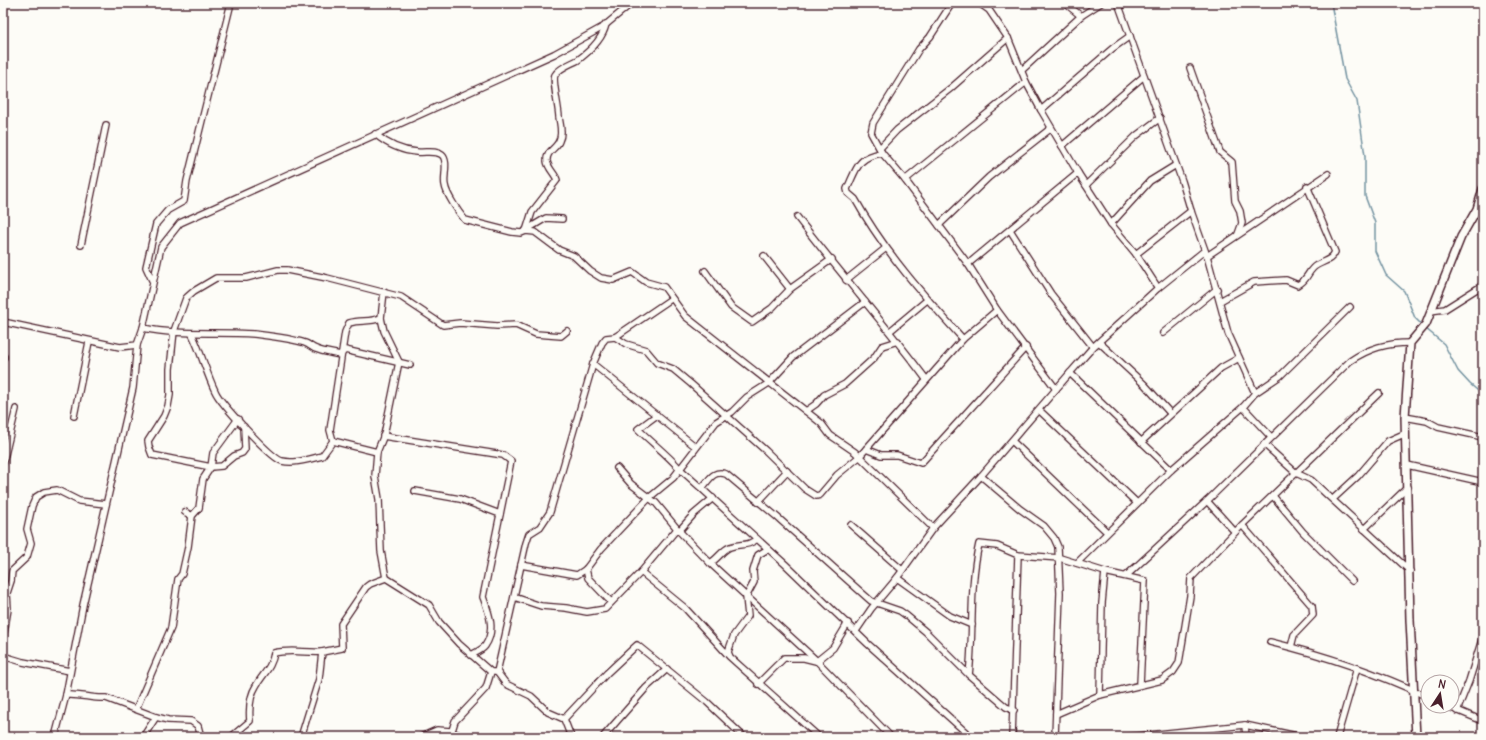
<svg xmlns="http://www.w3.org/2000/svg" width="1486" height="740" viewBox="0 0 1486 740" font-family="Delius,sans-serif">
<rect width="100%" height="100%" fill="#fdfcf7"/>
<filter id="ink" filterUnits="userSpaceOnUse"><feTurbulence type="fractalNoise" baseFrequency=".025" numOctaves="2"/><feDisplacementMap in="SourceGraphic" scale="8" xChannelSelector="R" yChannelSelector="G"/><feConvolveMatrix kernelMatrix="1 2 1 2 8 2 1 2 1" color-interpolation-filters="sRGB"/></filter>
<g filter="url(#ink)">
<g fill="none" stroke-linecap="round" stroke-linejoin="round">
<g stroke="#7392a0" stroke-width="1.5">
<path d="M 1331,3 L 1345,79 L 1357,101 L 1365,156 L 1365,196 L 1375,223 L 1375,251 L 1386,275 L 1404,291 L 1415,318 L 1422,325"/>
<path d="M 1425,328 L 1444,344 L 1458,371 L 1470,384 L 1483,395"/>
</g>
<defs>
<g id="minor">
<path d="M 952,3 L 930,37 L 919,49 L 873,123 L 871,133 L 882,153 L 905,180 L 968,264 L 997,310 L 1056,389"/>
<path d="M 979,3 L 989,10 L 1008,38 L 1026,82 L 1041,110 L 1078,173 L 1111,224 L 1136,254 L 1158,288"/>
<path d="M 1065,3 L 1081,16"/>
<path d="M 1118,3 L 1182,181 L 1191,211 L 1207,256 L 1228,333 L 1255,393"/>
<path d="M 1190,68 L 1220,152 L 1232,162 L 1235,201 L 1240,211 L 1242,223 L 1238,234"/>
<path d="M 1022,70 L 1081,16 L 1101,3"/>
<path d="M 1041,110 L 1113,48 L 1130,36"/>
<path d="M 375,134 C 387,144 402,151 417,152 C 425,153 436,150 442,155 C 449,161 443,177 445,185 C 446,194 459,213 465,220 L 512,232 L 521,233 L 526,231 L 535,232 L 559,250 L 574,256 L 590,271 L 601,278 L 613,280 L 632,272 L 646,282 L 664,287 L 685,316 L 821,423 L 830,435 L 855,452 L 933,528"/>
<path d="M 1062,146 L 1144,76"/>
<path d="M 880,148 L 897,130 L 951,88 L 1008,38"/>
<path d="M 882,153 C 857,157 857,168 847,189 L 848,193 L 855,199 C 884,251 923,295 963,339"/>
<path d="M 905,180 L 1026,82"/>
<path d="M 1086,185 L 1136,136 L 1160,118"/>
<path d="M 797,217 C 839,272 885,324 926,379"/>
<path d="M 1111,224 L 1150,181 L 1176,165"/>
<path d="M 939,225 L 989,177 L 1050,129"/>
<path d="M 526,230 L 546,218 L 562,219"/>
<path d="M 1010,230 L 1051,294 L 1093,347"/>
<path d="M 526,231 L 532,212 L 557,180 C 555,173 548,169 547,161 C 546,151 556,149 559,141 C 563,133 560,125 559,117 C 559,109 552,80 555,75 C 560,67 571,64 578,60 C 590,51 603,39 606,24"/>
<path d="M 81,245 L 106,125"/>
<path d="M 1136,254 L 1191,211"/>
<path d="M 764,256 L 790,289"/>
<path d="M 1207,256 L 1328,174"/>
<path d="M 968,264 L 1078,173"/>
<path d="M 705,271 L 731,307 L 752,322 L 772,308 L 790,289 L 832,259"/>
<path d="M 152,280 L 146,267 L 156,224 L 168,210 L 184,201 L 187,181 L 231,3"/>
<path d="M 846,280 L 886,248"/>
<path d="M 384,292 L 381,318 L 384,331 L 399,362 L 384,435 L 377,452 L 375,476 L 379,499 L 381,551 L 386,578"/>
<path d="M 1220,301 L 1254,282 L 1286,280 L 1298,285 C 1308,279 1306,275 1313,268 C 1320,261 1331,262 1335,252 L 1307,186"/>
<path d="M 1430,311 L 1445,309 L 1483,285"/>
<path d="M 3,322 L 120,347 L 137,345 L 143,328 L 161,247 L 180,223 L 554,54 L 603,27 L 632,3"/>
<path d="M 143,328 C 179,336 217,331 254,334 C 270,336 290,338 305,343 C 309,344 312,348 316,349 C 323,352 332,353 340,355 L 345,350 L 410,365"/>
<path d="M 890,331 L 927,300"/>
<path d="M 1163,333 L 1217,289"/>
<path d="M 192,334 C 201,352 206,372 215,391 C 220,403 271,458 282,461 C 295,464 309,459 322,456 L 333,441 L 377,452"/>
<path d="M 615,337 L 626,344 L 646,350 L 657,363 L 673,369 L 691,384 L 766,451 L 805,489 L 816,496 L 820,495 L 837,475 L 859,457 L 963,339 L 997,310"/>
<path d="M 1100,343 L 1145,385 L 1170,413"/>
<path d="M 3,357 L 4,357"/>
<path d="M 593,364 L 696,447"/>
<path d="M 1070,373 L 1171,470"/>
<path d="M 1243,407 L 1271,437"/>
<path d="M 1039,410 L 1137,503"/>
<path d="M 806,411 L 816,404 L 824,395 L 845,384 L 874,358 L 882,346 L 898,341"/>
<path d="M 657,415 L 638,429 C 652,443 667,454 680,469 L 785,564 L 868,644 L 971,737"/>
<path d="M 74,416 L 89,342"/>
<path d="M 1405,417 L 1427,421 L 1438,427 L 1483,437"/>
<path d="M 244,427 L 245,449 L 242,453 L 234,456 L 222,466 L 211,467 L 157,456 L 152,455 L 149,447 L 148,441 L 164,416 L 168,406 L 170,395 L 170,369 L 174,331 L 186,298 L 194,291 L 216,278 L 246,278 L 278,270 L 287,270 L 327,278 L 401,297 L 443,325 L 460,323 L 497,326 L 516,325 L 536,334 L 561,336 L 567,331"/>
<path d="M 383,436 L 503,455 L 511,461 L 483,597 C 489,613 496,630 485,646 C 482,650 475,653 471,655"/>
<path d="M 333,441 L 330,430 L 345,332 L 349,323 C 361,319 368,323 381,318"/>
<path d="M 1012,441 L 1107,532"/>
<path d="M 1141,442 L 1221,368 L 1239,358"/>
<path d="M 1264,444 L 1296,473 L 1311,480 L 1410,571"/>
<path d="M 866,449 L 881,455 L 897,455 L 921,463 L 1026,347"/>
<path d="M 3,463 L 16,409"/>
<path d="M 1407,465 L 1483,482"/>
<path d="M 617,468 L 631,484 L 656,503 L 679,531 L 710,563 L 817,661 L 891,737"/>
<path d="M 981,476 L 1020,509 L 1044,526 L 1054,538 L 1058,547 L 1060,593 L 1055,737"/>
<path d="M 702,488 C 710,479 713,470 726,474 L 777,517 L 871,601 L 900,611 L 907,616 L 926,632 L 969,675 L 1006,707 L 1014,710"/>
<path d="M 415,491 L 460,499 L 500,514"/>
<path d="M 1273,496 L 1303,532 L 1352,581"/>
<path d="M 1333,499 L 1358,476 L 1388,441 L 1406,433"/>
<path d="M 1207,501 L 1235,532"/>
<path d="M 758,502 L 787,471"/>
<path d="M 185,512 L 192,516"/>
<path d="M 851,525 L 902,570"/>
<path d="M 1242,525 L 1312,606 L 1313,615 L 1294,635 L 1291,647"/>
<path d="M 677,529 L 641,572 L 685,608 L 729,656"/>
<path d="M 1364,529 L 1408,487"/>
<path d="M 679,531 L 694,514 L 713,498"/>
<path d="M 768,549 L 758,555 L 757,558 L 753,571 L 754,582 L 746,597 L 748,616 L 734,635 L 728,652 L 730,657 L 819,737"/>
<path d="M 710,563 C 718,559 722,550 730,547 C 741,543 747,547 757,539"/>
<path d="M 1077,563 L 1171,470 L 1243,407 L 1255,393 L 1280,376 L 1350,307"/>
<path d="M 521,565 L 577,575 L 586,569 L 601,549 L 650,497 L 673,478 L 716,422 L 732,412 L 747,397 L 769,383 L 793,357 L 865,302"/>
<path d="M 586,569 L 588,578 L 611,602"/>
<path d="M 1126,576 L 1207,501 L 1350,361 C 1369,348 1387,343 1410,343"/>
<path d="M 897,578 L 950,616 L 972,625"/>
<path d="M 514,597 L 541,606 L 566,608 L 587,612 L 605,609 L 641,572"/>
<path d="M 856,631 L 871,609 L 897,578 L 933,528 L 981,476 L 1070,373 L 1093,347 L 1158,288 L 1204,251"/>
<path d="M 3,639 L 8,609 L 7,593 L 11,581 L 12,571 L 27,557 L 31,543 L 27,529 L 32,506 L 36,497 L 44,492 L 57,490 L 79,501 L 106,504"/>
<path d="M 1270,642 C 1324,655 1377,673 1428,697"/>
<path d="M 3,656 L 23,662 L 70,671"/>
<path d="M 817,661 L 833,648 L 848,623"/>
<path d="M 497,672 L 506,684 L 531,696 L 548,712 L 564,719 L 571,737"/>
<path d="M 969,675 C 974,631 969,587 979,544 L 997,546 L 1018,555 L 1060,558 L 1105,572 L 1145,581 L 1140,684"/>
<path d="M 758,684 L 784,658 L 804,658 L 816,661"/>
<path d="M 66,695 C 81,694 92,699 106,698 L 156,717 L 168,720 L 191,721 L 198,726 L 201,737"/>
<path d="M 1100,695 L 1102,603 L 1105,572"/>
<path d="M 1447,706 L 1483,721"/>
<path d="M 136,709 L 171,628 L 178,579 L 182,574 L 188,547 L 192,516 L 199,508 L 203,479 L 211,467 L 213,453 L 238,419"/>
<path d="M 1457,711 L 1469,681 L 1483,636"/>
<path d="M 1056,714 L 1100,695 L 1162,680 L 1173,672 L 1179,663 L 1190,596 L 1191,578 L 1242,525 L 1379,393"/>
<path d="M 564,719 L 607,673 L 637,645 L 707,702 L 744,737"/>
<path d="M 1245,725 L 1246,737"/>
<path d="M 450,734 L 457,734 L 461,737"/>
<path d="M 55,737 L 66,695 L 83,605 L 133,388 L 137,345"/>
<path d="M 143,737 L 156,717"/>
<path d="M 231,737 L 250,721 C 249,710 249,697 256,686 C 263,674 272,667 274,653 C 290,649 305,653 322,652"/>
<path d="M 301,737 L 319,679 L 322,652 L 342,648 L 341,624 L 366,587 L 370,584 L 386,578 L 429,605 L 439,622 L 459,644 L 491,672 L 497,672 L 526,543 L 529,534 L 540,527 L 550,512 L 593,364 L 602,343 L 606,338 L 615,337 L 671,299"/>
<path d="M 421,737 L 437,730 L 451,731"/>
<path d="M 450,737 L 455,721 L 486,688 L 491,672"/>
<path d="M 603,737 L 646,688 L 667,669"/>
<path d="M 1012,737 L 1018,555"/>
<path d="M 1128,737 L 1245,725 L 1302,737"/>
<path d="M 1337,737 L 1357,668"/>
</g>
<path id="tertiary" d="M 1416,737 L 1410,620 L 1405,417 L 1410,343 L 1426,324 L 1461,237 L 1477,209 L 1483,189"/>
</defs>
<use href="#minor" stroke="#4a1f2b" stroke-width="8"/>
<use href="#tertiary" stroke="#4a1f2b" stroke-width="10"/>
<use href="#minor" stroke="#fdfcf7" stroke-width="5.5"/>
<use href="#tertiary" stroke="#fdfcf7" stroke-width="7"/>
</g>
</g>
<rect width="1486" height="740" fill="none" stroke="#fdfcf7" stroke-width="16"/>
<rect x="8" y="8" width="1470" height="724" fill="none" stroke="#4a1f2b" stroke-width="1.5" filter="url(#ink)"/>
<g transform="translate(1440 694) rotate(12)"><circle r="19" fill="#fdfcf7" stroke="#b5a4a5"/>
<path d="M0-3L7 15L0 10L-7 15Z" fill="#4a1f2b"/>
<text y="-6" font-size="11" font-weight="bold" text-anchor="middle" fill="#4a1f2b">N</text>
</g>
</svg>
